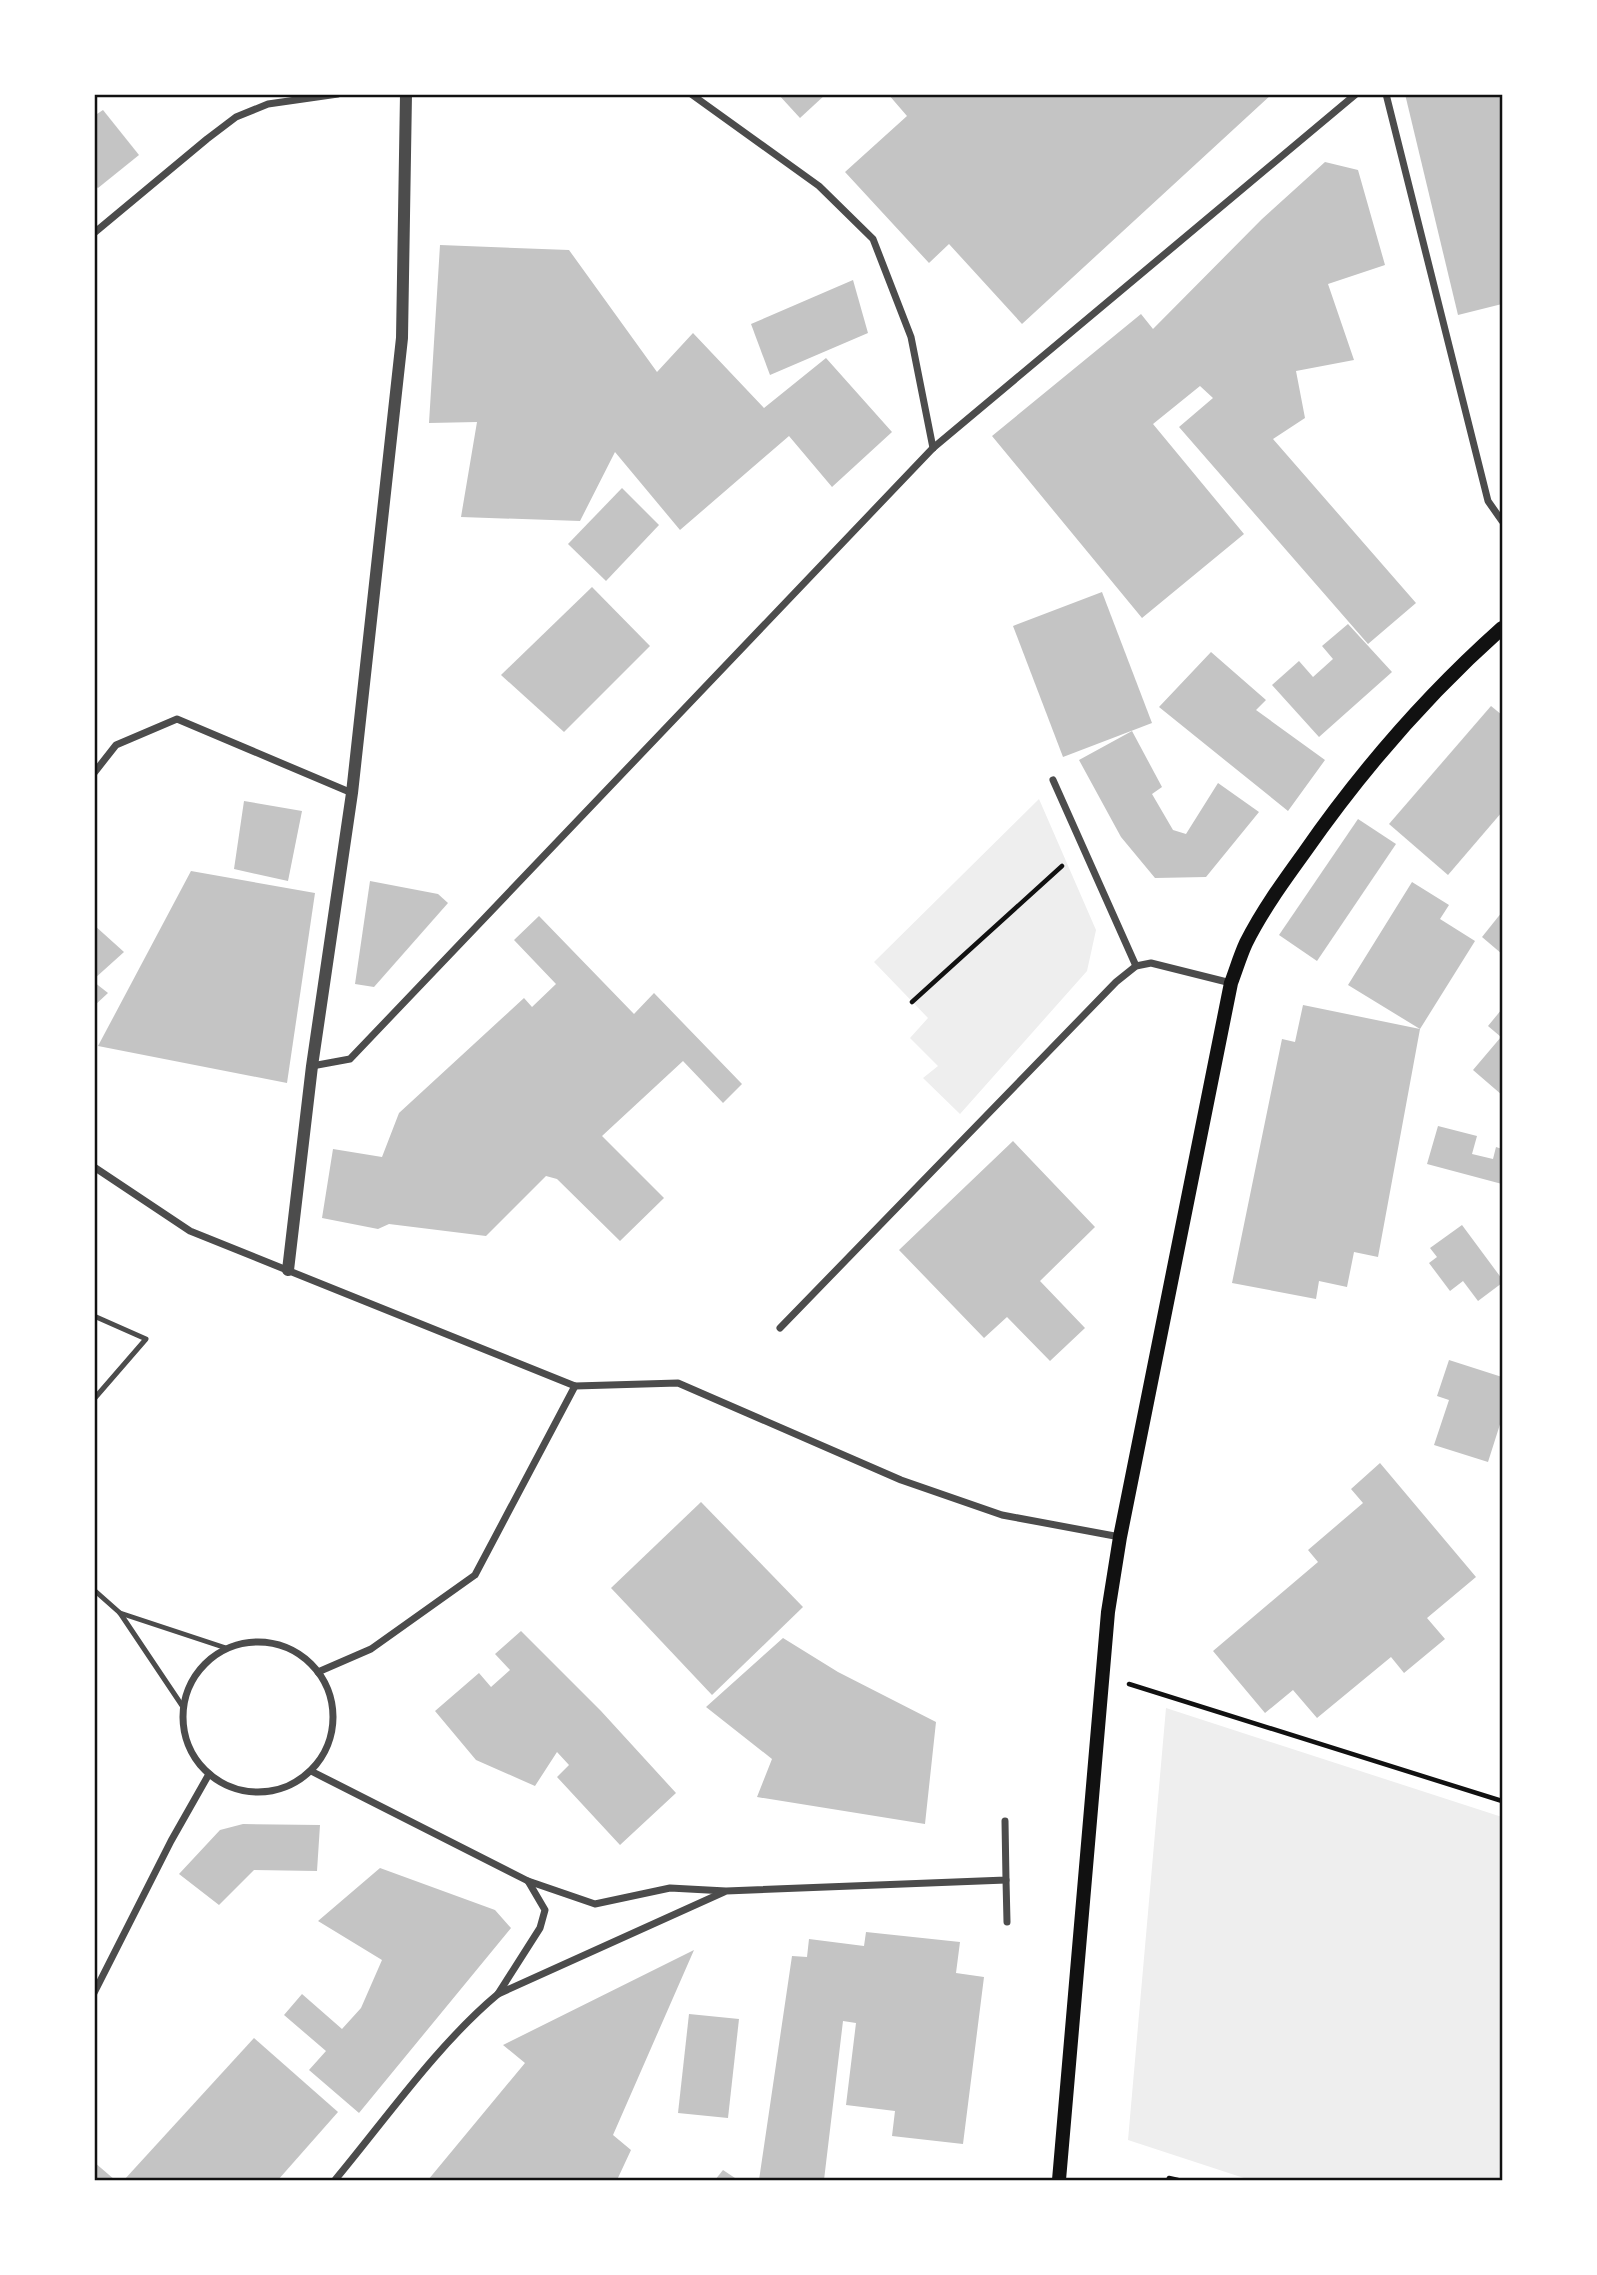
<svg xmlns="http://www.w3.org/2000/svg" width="1597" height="2275" viewBox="0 0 1597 2275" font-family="Signika,sans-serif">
<rect width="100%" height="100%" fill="#fff"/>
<g fill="#eee">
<path d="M 1039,799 L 1096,930 L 1087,971 L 960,1114 L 923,1078 L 938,1066 L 910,1038 L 928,1018 L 874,962 Z"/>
<path d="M 1166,1708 L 1502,1817 L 1502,2180 L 1250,2180 L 1128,2140 Z"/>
</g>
<g fill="#c4c4c4">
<path d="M 778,94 L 826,94 L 800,118 Z"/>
<path d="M 888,94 L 1272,94 L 1022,324 L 949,244 L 929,263 L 845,172 L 907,116 Z"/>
<path d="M 1405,94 L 1502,94 L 1502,304 L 1458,315 Z"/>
<path d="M 103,110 L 139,155 L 98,188 L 94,185 L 94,116 Z"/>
<path d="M 1325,162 L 1358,170 L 1385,265 L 1328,284 L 1354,360 L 1296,371 L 1305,418 L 1273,439 L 1416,603 L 1368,644 L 1179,427 L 1213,398 L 1200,386 L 1153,424 L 1244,534 L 1142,618 L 992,436 L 1141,314 L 1153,329 L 1262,219 Z"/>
<path d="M 440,245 L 569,250 L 657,372 L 693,333 L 764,408 L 826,358 L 892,432 L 832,487 L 789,436 L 680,530 L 615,452 L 580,521 L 461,517 L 477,422 L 429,423 Z"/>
<path d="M 853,280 L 868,333 L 770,375 L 751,324 Z"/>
<path d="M 622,488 L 659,525 L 606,581 L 568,544 Z"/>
<path d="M 592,587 L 650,646 L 564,732 L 501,675 Z"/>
<path d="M 1102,592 L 1152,723 L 1063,757 L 1013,626 Z"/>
<path d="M 1348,624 L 1392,672 L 1319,737 L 1272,685 L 1299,661 L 1313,677 L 1333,659 L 1322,646 Z"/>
<path d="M 1211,652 L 1266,700 L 1256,710 L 1325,760 L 1288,811 L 1159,707 Z"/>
<path d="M 1491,706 L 1502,715 L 1502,812 L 1448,875 L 1389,824 Z"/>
<path d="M 1132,731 L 1162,787 L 1152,794 L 1173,830 L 1186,834 L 1218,783 L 1259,812 L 1206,877 L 1155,878 L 1121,837 L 1079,760 Z"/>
<path d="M 244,801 L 302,811 L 288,881 L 234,869 Z"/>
<path d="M 1358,819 L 1396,844 L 1317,961 L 1279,935 Z"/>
<path d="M 191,871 L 315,893 L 287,1083 L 98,1046 Z"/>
<path d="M 370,881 L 438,894 L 448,903 L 374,987 L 355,984 Z"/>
<path d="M 1412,882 L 1449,905 L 1440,919 L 1475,941 L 1420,1029 L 1348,985 Z"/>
<path d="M 1502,912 L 1502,954 L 1482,937 Z"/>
<path d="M 539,916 L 634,1014 L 654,993 L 742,1084 L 723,1103 L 683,1061 L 602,1136 L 664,1198 L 620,1241 L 557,1179 L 546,1176 L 486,1236 L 389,1224 L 378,1229 L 322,1218 L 333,1149 L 382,1157 L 399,1113 L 524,998 L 532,1007 L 556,984 L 514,940 Z"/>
<path d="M 94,925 L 124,952 L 94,979 Z"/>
<path d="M 94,982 L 108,993 L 94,1006 Z"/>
<path d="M 1303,1005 L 1420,1029 L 1378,1257 L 1354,1252 L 1347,1287 L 1319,1281 L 1316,1299 L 1232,1283 L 1282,1039 L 1295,1042 Z"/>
<path d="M 1502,1009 L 1502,1095 L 1473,1070 L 1501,1037 L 1488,1026 Z"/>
<path d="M 1438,1126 L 1477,1136 L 1472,1154 L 1493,1159 L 1496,1147 L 1502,1149 L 1502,1184 L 1427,1164 Z"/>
<path d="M 1013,1141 L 1095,1227 L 1040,1281 L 1085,1328 L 1050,1361 L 1007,1317 L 984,1338 L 899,1250 Z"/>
<path d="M 1462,1225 L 1502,1279 L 1502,1283 L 1478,1301 L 1463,1281 L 1450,1291 L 1429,1263 L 1437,1257 L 1430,1248 Z"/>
<path d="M 1449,1360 L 1502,1377 L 1502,1418 L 1488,1462 L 1434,1445 L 1449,1400 L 1437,1396 Z"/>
<path d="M 1380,1463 L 1476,1577 L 1427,1618 L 1445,1639 L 1404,1673 L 1391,1657 L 1317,1718 L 1293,1690 L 1265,1713 L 1213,1651 L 1318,1562 L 1308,1550 L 1363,1503 L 1351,1489 Z"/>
<path d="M 701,1502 L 803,1607 L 712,1695 L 611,1588 Z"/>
<path d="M 521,1631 L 601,1711 L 676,1793 L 620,1845 L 557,1777 L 569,1765 L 557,1752 L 535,1786 L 476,1760 L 435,1711 L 479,1673 L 491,1687 L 510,1670 L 495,1654 Z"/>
<path d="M 783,1638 L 838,1672 L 936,1722 L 925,1824 L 757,1797 L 772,1759 L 706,1707 Z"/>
<path d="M 243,1824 L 320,1825 L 317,1871 L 254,1870 L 219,1905 L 179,1874 L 220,1830 Z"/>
<path d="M 380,1868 L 495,1910 L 511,1928 L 359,2113 L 309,2070 L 326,2051 L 284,2015 L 302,1994 L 342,2029 L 361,2008 L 382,1960 L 318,1921 Z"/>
<path d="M 866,1932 L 960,1942 L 956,1973 L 984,1977 L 963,2144 L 892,2136 L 895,2111 L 846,2105 L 856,2023 L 843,2021 L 824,2180 L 759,2180 L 792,1956 L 807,1957 L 809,1939 L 864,1946 Z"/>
<path d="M 694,1950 L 613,2135 L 631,2150 L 617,2180 L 428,2180 L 525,2063 L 503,2045 Z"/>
<path d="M 689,2014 L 739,2019 L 728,2118 L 678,2113 Z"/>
<path d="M 254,2038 L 338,2112 L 278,2180 L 124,2180 Z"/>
<path d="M 94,2162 L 115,2180 L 94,2180 Z"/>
<path d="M 723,2170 L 738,2180 L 715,2180 Z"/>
</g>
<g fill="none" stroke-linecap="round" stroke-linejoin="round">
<g stroke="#111" stroke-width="4.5">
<path d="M 912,1002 L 1062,866"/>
<path d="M 1129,1684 L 1502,1801"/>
<path d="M 1168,2180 L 1169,2178 L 1178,2180"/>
</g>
<g stroke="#4c4c4c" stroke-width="5">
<path d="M 94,1316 L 146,1339 L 94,1399"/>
<path d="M 94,1590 L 120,1613 L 183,1707"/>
<path d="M 120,1613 L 226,1648"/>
</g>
<g stroke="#4c4c4c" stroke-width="7">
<path d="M 691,94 L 819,186 L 873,239 L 911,337 L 933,448"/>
<path d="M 1386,94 L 1488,501 L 1502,521"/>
<path d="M 94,233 L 207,139 L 236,117 L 268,104 L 338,94"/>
<path d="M 94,773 L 116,745 L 177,719 L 352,793"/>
<path d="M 1053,780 L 1136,966"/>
<path d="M 312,1066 L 350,1059 L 933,448 L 1356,94"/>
<path d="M 94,1167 L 190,1231 L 575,1386 L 678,1383 L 901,1480 L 1002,1515 L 1120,1537"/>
<path d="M 780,1328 L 1116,982 L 1136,966 L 1151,963 L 1231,983"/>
<circle cx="258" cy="1717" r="75"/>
<path d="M 318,1672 L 371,1649 L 475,1575 L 575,1386"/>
<path d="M 311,1771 L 528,1881 L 545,1910 L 540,1928 L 498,1994"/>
<path d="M 1006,1880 L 1007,1922"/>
<path d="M 528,1881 L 595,1904 L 670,1888 L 726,1891 L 1006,1880 L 1005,1821"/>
<path d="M 94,1993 L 171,1841 L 209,1774"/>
<path d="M 335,2180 C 385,2120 438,2044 498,1994 L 724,1892"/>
</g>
<path stroke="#4c4c4c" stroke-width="12" d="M 288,1270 L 312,1066 L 352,793 L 402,338 L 406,94"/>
<path stroke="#111" stroke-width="14" d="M 1059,2180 L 1108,1612 L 1120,1537 L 1231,983 C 1236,970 1240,956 1246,943 C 1262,911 1283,882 1304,853 C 1361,771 1428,694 1502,628"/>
</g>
<rect width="1597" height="2275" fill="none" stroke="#ffffff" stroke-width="192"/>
<rect x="96" y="96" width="1405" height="2083" fill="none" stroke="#111" stroke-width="2.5"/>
</svg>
